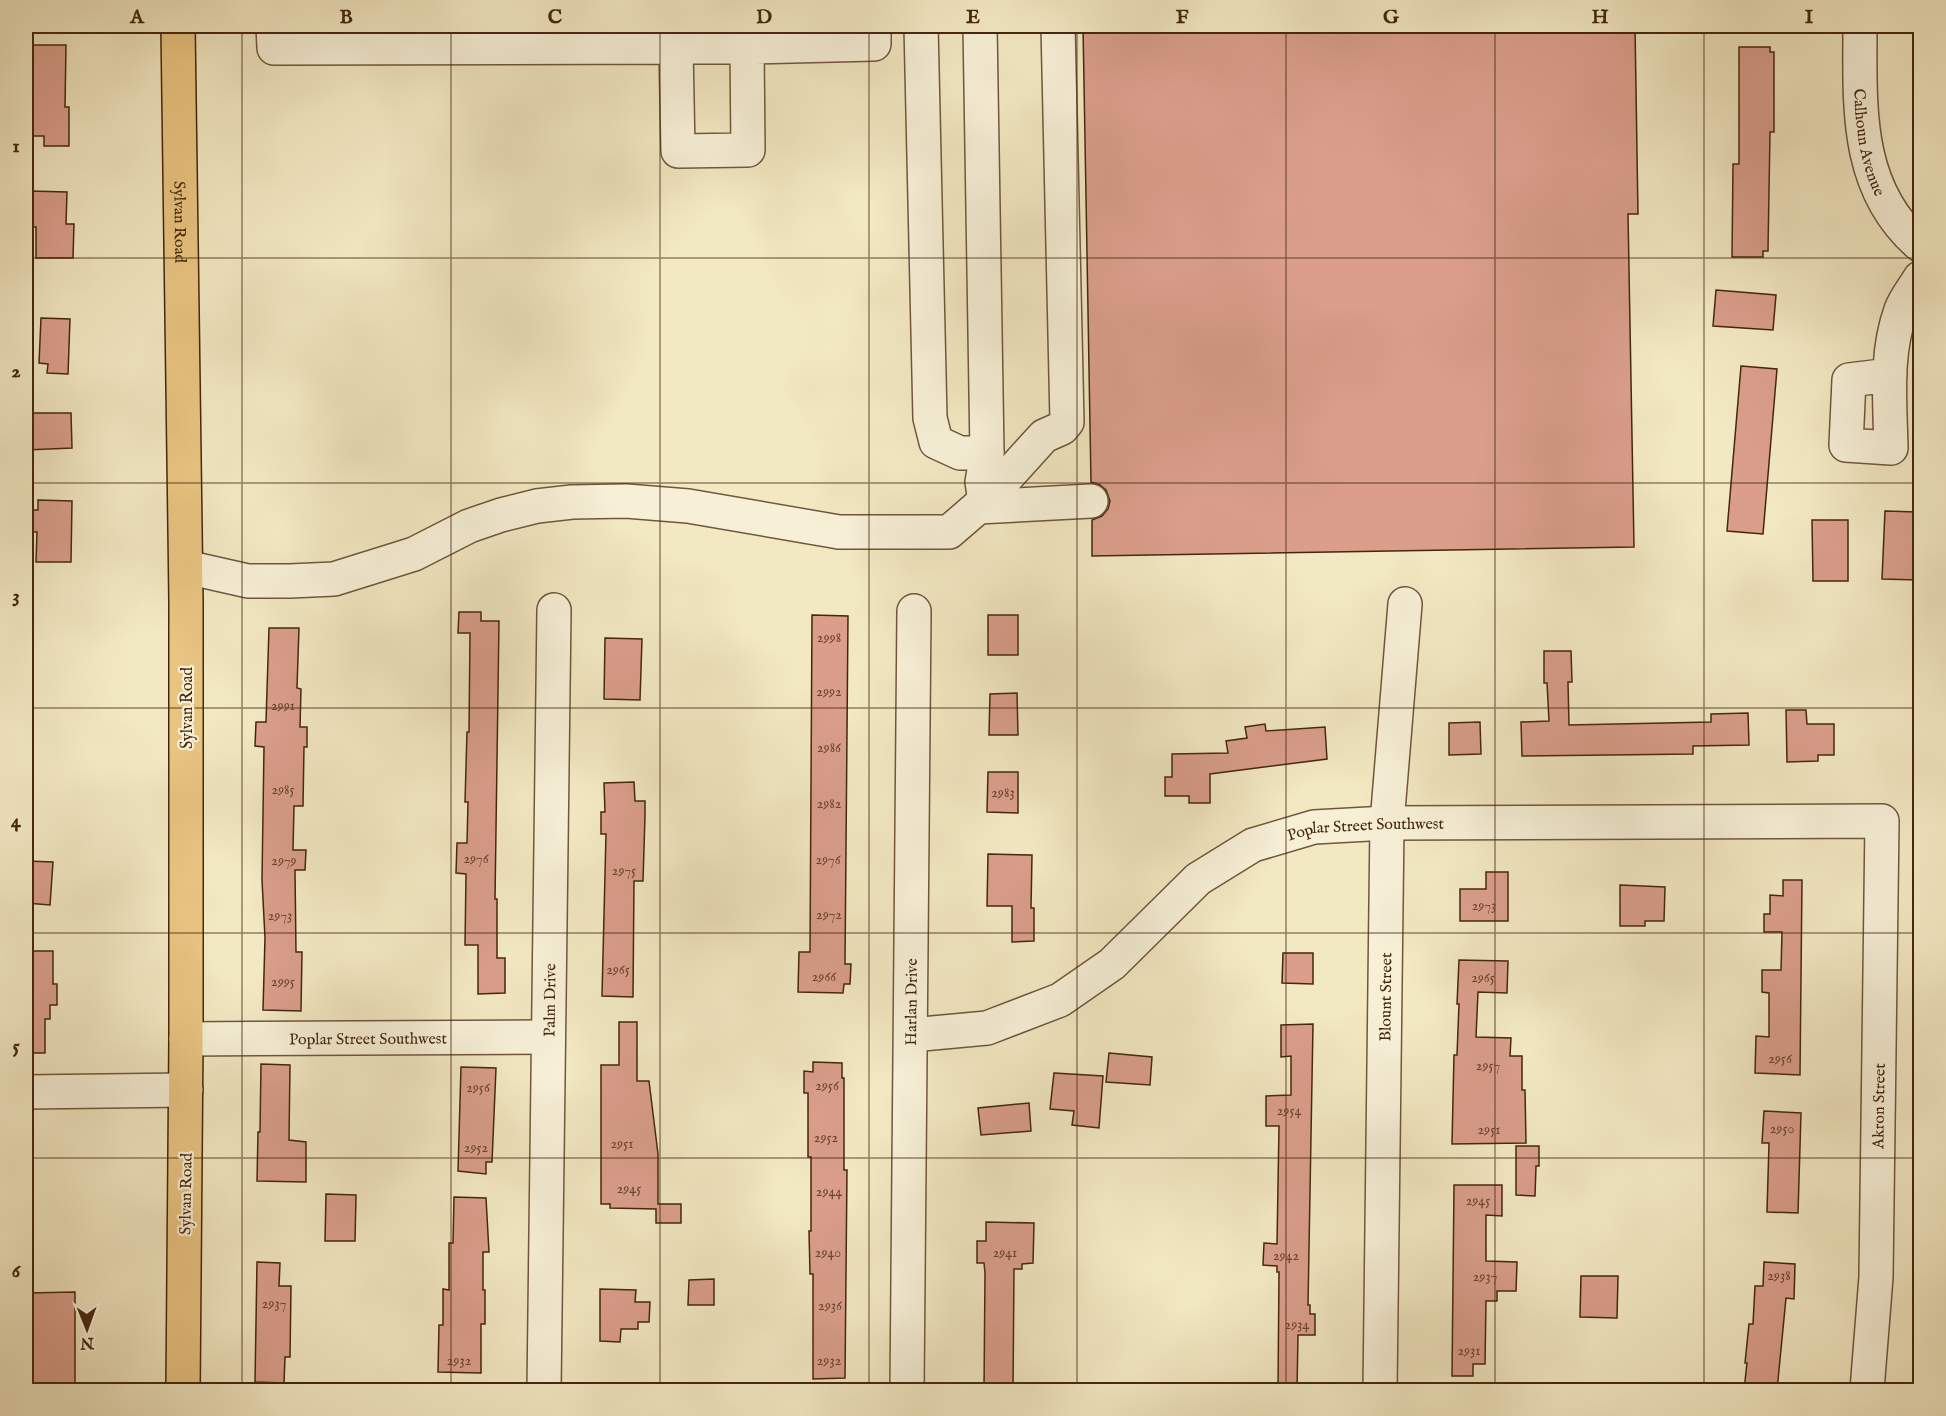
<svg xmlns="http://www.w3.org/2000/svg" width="1946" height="1416" viewBox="0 0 1946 1416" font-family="'IM FELL English',serif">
<rect width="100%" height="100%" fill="#f2e8c2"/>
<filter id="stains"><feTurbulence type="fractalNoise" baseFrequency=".00333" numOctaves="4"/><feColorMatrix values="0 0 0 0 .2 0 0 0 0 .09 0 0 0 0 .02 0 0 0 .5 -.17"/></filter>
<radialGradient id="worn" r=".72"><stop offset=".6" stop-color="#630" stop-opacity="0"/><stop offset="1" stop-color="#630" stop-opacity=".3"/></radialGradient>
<g fill="#da9e8b" stroke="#44270d" stroke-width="1.5">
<path d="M 1083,26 L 1635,26 L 1638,214 L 1628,214 L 1634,547 L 1092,556 L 1092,520 L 1102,516 L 1108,509 L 1110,501 L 1106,490 L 1100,485 L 1091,482 Z"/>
<path d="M 26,45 L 66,45 L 65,107 L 69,107 L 69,146 L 44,146 L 44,136 L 26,136 Z"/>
<path d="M 1739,47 L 1770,47 L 1770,52 L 1774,52 L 1774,132 L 1770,132 L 1768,251 L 1763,251 L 1763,257 L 1732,257 L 1733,164 L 1739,164 Z"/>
<path d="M 29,191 L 67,192 L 66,224 L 74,224 L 73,258 L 36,258 L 36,227 L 28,227 Z"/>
<path d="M 1716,290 L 1776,295 L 1773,330 L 1713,326 Z"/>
<path d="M 41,318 L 70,319 L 68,374 L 47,373 L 48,364 L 39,363 Z"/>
<path d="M 1741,366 L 1777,369 L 1763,534 L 1727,531 Z"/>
<path d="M 26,413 L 71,413 L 72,448 L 26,450 Z"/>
<path d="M 38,500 L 72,501 L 71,562 L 36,562 L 37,532 L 26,532 L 26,510 L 38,510 Z"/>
<path d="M 1885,511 L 1917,512 L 1917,517 L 1920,517 L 1918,580 L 1882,579 Z"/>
<path d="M 1812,520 L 1848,520 L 1848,581 L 1813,581 Z"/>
<path d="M 459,612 L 481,612 L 481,621 L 499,621 L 495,899 L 497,899 L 497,958 L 505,958 L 505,993 L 478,994 L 478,945 L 465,945 L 466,874 L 456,873 L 457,843 L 467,843 L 468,802 L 465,802 L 467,732 L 469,732 L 470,633 L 458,633 Z"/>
<path d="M 812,615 L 848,616 L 845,964 L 851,964 L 850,984 L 844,984 L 843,993 L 798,992 L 799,952 L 810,952 Z"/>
<rect x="988" y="615" width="30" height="40"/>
<path d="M 269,628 L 299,628 L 297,688 L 301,689 L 300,727 L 307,727 L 307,747 L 304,747 L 303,806 L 294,806 L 293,850 L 306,850 L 305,870 L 295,870 L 296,952 L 302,952 L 301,1011 L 263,1010 L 265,938 L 262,880 L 264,747 L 255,746 L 256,722 L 266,722 Z"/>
<path d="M 605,638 L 642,639 L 640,700 L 604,699 Z"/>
<path d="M 1544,651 L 1571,651 L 1572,682 L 1568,682 L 1569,725 L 1711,722 L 1711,714 L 1748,713 L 1749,745 L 1693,746 L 1693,754 L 1522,756 L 1521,722 L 1549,721 L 1547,683 L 1544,683 Z"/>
<path d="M 1017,693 L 1018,735 L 989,735 L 990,694 Z"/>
<path d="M 1786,710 L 1806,710 L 1807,724 L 1834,724 L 1834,755 L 1818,755 L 1818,761 L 1787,762 Z"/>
<path d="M 1480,722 L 1481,754 L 1449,755 L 1449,723 Z"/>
<path d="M 1265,724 L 1266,731 L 1325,727 L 1327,759 L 1210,774 L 1210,803 L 1189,803 L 1189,796 L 1165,796 L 1165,777 L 1172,777 L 1172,754 L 1228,753 L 1226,741 L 1247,738 L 1245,727 Z"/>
<path d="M 988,772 L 1018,772 L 1018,813 L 987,812 Z"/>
<path d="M 634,782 L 635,801 L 645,801 L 645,816 L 643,881 L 634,881 L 633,997 L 602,996 L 606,834 L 601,834 L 601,812 L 605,812 L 604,783 Z"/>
<path d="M 988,854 L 1032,855 L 1031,908 L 1034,908 L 1034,941 L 1012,942 L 1012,906 L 987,906 Z"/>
<path d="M 26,861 L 53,862 L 50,905 L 26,903 Z"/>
<path d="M 1486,872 L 1508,872 L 1508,921 L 1460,921 L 1460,889 L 1486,889 Z"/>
<path d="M 1783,880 L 1802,880 L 1800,1075 L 1755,1073 L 1756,1036 L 1769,1037 L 1769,993 L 1762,992 L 1762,970 L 1781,970 L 1782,932 L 1764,932 L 1764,914 L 1770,914 L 1770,895 L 1783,896 Z"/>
<path d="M 1620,885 L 1665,887 L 1664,921 L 1645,921 L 1645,926 L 1620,926 Z"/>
<path d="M 26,951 L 53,951 L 53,984 L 57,984 L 57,1005 L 50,1005 L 50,1019 L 45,1019 L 45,1053 L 26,1053 Z"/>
<path d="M 1283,953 L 1313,953 L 1313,984 L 1282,983 Z"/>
<path d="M 1459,960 L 1508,961 L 1507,993 L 1478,992 L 1476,1037 L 1511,1038 L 1510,1056 L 1522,1056 L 1522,1090 L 1525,1090 L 1526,1143 L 1452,1144 L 1454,1055 L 1457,1055 L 1459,1004 L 1457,1004 Z"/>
<path d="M 619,1022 L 637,1022 L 637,1081 L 649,1081 L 658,1154 L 658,1204 L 681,1204 L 681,1223 L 656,1223 L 656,1209 L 610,1208 L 610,1204 L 601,1204 L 601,1065 L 619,1065 Z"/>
<path d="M 1313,1024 L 1308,1305 L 1310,1305 L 1310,1314 L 1315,1314 L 1315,1335 L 1298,1335 L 1297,1390 L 1278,1390 L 1279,1272 L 1277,1272 L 1277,1266 L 1263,1265 L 1264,1243 L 1277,1244 L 1279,1126 L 1266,1126 L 1266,1096 L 1291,1095 L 1291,1056 L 1281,1057 L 1281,1025 Z"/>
<path d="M 1109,1053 L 1152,1057 L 1150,1085 L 1106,1082 Z"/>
<path d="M 813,1062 L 842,1063 L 842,1078 L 844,1078 L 844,1170 L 847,1170 L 845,1378 L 813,1379 L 813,1274 L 810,1274 L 809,1231 L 811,1231 L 811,1157 L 808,1157 L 808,1093 L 804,1093 L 804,1071 L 813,1072 Z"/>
<path d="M 261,1064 L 290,1065 L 289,1140 L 306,1142 L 306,1182 L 257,1181 L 258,1132 L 260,1132 Z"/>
<path d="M 461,1067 L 496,1068 L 492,1162 L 486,1162 L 486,1174 L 458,1171 Z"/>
<path d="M 1054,1073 L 1103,1076 L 1099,1128 L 1072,1125 L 1074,1111 L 1050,1109 Z"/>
<path d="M 1029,1103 L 1031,1131 L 981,1135 L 978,1108 Z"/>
<path d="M 1764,1111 L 1801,1113 L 1798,1213 L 1767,1212 L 1769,1143 L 1762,1143 Z"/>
<path d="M 1516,1146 L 1539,1146 L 1539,1166 L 1536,1166 L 1535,1196 L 1516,1195 Z"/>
<path d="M 1454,1185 L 1502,1185 L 1502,1216 L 1486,1215 L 1486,1261 L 1517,1262 L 1516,1291 L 1497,1291 L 1497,1301 L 1486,1301 L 1485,1364 L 1473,1364 L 1473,1376 L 1452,1376 Z"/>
<path d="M 326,1194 L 356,1195 L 355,1241 L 325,1241 Z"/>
<path d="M 454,1197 L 486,1198 L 489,1252 L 483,1252 L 483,1290 L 485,1290 L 485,1324 L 481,1324 L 481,1373 L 438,1372 L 439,1325 L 443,1325 L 443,1289 L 449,1290 L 449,1243 L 453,1243 Z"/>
<path d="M 986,1222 L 1034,1223 L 1033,1263 L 1022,1264 L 1022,1269 L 1014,1269 L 1013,1390 L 984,1390 L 985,1273 L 984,1263 L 977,1263 L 977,1241 L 986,1241 Z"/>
<path d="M 257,1262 L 280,1263 L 279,1286 L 291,1286 L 290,1357 L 285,1357 L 284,1383 L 255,1382 Z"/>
<path d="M 1764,1262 L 1795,1264 L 1794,1299 L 1786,1298 L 1777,1390 L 1744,1390 L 1747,1363 L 1745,1363 L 1749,1324 L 1753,1324 L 1755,1286 L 1763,1286 Z"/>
<path d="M 1581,1276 L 1618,1276 L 1617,1318 L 1580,1317 Z"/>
<path d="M 714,1279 L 714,1305 L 688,1305 L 689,1280 Z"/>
<path d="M 600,1289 L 636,1290 L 635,1302 L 650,1302 L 649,1322 L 638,1322 L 638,1329 L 621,1329 L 620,1342 L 600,1341 Z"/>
<path d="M 75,1292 L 75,1390 L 31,1390 L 31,1325 L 27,1325 L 27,1293 Z"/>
</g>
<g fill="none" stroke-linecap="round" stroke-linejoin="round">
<defs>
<g id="minor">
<path d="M 273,26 L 274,48 L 676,47 L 678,151 L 748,150 L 747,47 L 874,44 L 874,26"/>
<path d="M 676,26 L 676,47 L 747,47"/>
<path d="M 921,26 L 930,418 L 936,442 L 960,453 L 987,453"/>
<path d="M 980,26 L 987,453 L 982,482 L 985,501"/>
<path id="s1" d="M 1860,26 C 1860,105 1854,188 1920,245"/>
<path d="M 1890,375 L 1849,380 L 1846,445 L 1891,448 C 1890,402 1885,354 1901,310 C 1905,299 1914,288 1920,278"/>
<path d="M 978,507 L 1091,501"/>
<path d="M 186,567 L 248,581 L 290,581 L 334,579 L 414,554 L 469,526 L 501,515 L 537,506 L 572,502 L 626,501 L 688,506 L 839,532 L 949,532 L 985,501 L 1044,436 L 1062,428 L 1067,422 L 1058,26"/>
<path id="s2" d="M 911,1035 L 987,1028 L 1060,1000 L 1112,964 L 1198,879 L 1253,845 L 1314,827 L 1387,823 L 1882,821 L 1876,1277 L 1867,1390"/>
<path id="s3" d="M 186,1039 L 548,1037"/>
<path d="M 26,1092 L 186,1090"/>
<path id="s4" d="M 544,1390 L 554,610"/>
<path id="s5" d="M 907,1390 L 914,611"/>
<path id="s6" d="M 1380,1390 L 1387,823 L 1405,604"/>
</g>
<g id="major">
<path id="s7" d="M 178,26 L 186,601 L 186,1039 L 183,1390"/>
</g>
</defs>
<use href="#minor" stroke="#70573a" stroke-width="36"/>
<use href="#major" stroke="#44270d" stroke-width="36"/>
<use href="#minor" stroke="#f7f0d7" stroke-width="33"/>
<use href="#major" stroke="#e9c481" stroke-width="33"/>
</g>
<path fill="none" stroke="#44270d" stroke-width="1.5" stroke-opacity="0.55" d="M 242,26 L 242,1390M 451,26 L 451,1390M 660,26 L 660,1390M 869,26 L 869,1390M 1077,26 L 1077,1390M 1286,26 L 1286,1390M 1495,26 L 1495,1390M 1704,26 L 1704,1390M 26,258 L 1920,258M 26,483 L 1920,483M 26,708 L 1920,708M 26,933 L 1920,933M 26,1158 L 1920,1158"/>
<g text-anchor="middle" stroke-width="4.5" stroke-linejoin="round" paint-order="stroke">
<g font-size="14" fill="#6a452c">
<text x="829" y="642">2998</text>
<text x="829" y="696">2992</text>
<text x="283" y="710">2991</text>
<text x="829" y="752">2986</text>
<text x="283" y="794">2985</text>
<text x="1003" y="797">2983</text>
<text x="829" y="808">2982</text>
<text x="476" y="863">2976</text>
<text x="828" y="864">2976</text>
<text x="284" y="865">2979</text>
<text x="624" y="875">2975</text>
<text x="1484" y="910">2973</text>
<text x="829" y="919">2972</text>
<text x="280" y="920">2973</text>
<text x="618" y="974">2965</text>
<text x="824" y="981">2966</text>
<text x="1483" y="982">2965</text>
<text x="283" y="986">2995</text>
<text x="1780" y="1063">2956</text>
<text x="1488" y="1070">2957</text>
<text x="827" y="1090">2956</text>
<text x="478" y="1092">2956</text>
<text x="1289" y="1115">2954</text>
<text x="1782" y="1133">2950</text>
<text x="1489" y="1134">2951</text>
<text x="826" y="1142">2952</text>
<text x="622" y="1148">2951</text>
<text x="476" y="1152">2952</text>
<text x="629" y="1193">2945</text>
<text x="829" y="1196">2944</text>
<text x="1478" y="1205">2945</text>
<text x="828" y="1257">2940</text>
<text x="1005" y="1257">2941</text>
<text x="1286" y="1260">2942</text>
<text x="1779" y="1280">2938</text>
<text x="1485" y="1281">2937</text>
<text x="274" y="1308">2937</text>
<text x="830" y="1310">2936</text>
<text x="1297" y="1329">2934</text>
<text x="1469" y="1355">2931</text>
<text x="459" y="1365">2932</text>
<text x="829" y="1365">2932</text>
</g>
<g font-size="16" fill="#44270d" stroke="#f7f0d7">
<text dy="6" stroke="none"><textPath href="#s1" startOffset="117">Calhoun Avenue</textPath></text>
<text dy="6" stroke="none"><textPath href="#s7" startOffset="196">Sylvan Road</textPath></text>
<text transform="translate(186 708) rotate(-90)" y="6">Sylvan Road</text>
<text dy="6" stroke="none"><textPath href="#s2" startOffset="518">Poplar Street Southwest</textPath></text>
<text dy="6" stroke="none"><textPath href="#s6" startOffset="393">Blount Street</textPath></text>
<text dy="6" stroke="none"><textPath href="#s4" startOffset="390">Palm Drive</textPath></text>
<text dy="6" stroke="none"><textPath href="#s5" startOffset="388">Harlan Drive</textPath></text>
<text dy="6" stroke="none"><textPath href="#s3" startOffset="182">Poplar Street Southwest</textPath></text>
<text transform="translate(1878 1106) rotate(-89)" y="6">Akron Street</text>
<text transform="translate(185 1194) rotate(-89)" y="6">Sylvan Road</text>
</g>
</g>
<rect width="1946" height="1416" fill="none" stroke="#f2e8c2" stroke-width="66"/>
<g transform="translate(87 1329) rotate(179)" stroke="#f7f0d7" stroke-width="4.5" paint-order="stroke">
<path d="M0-4.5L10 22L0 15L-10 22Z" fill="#44270d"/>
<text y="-9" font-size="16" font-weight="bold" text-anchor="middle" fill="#44270d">N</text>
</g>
<rect x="33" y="33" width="1880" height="1350" fill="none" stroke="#44270d" stroke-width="2"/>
<g font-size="20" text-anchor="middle" font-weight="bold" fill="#44270d">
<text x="137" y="23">A</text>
<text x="346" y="23">B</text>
<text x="555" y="23">C</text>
<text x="764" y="23">D</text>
<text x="973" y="23">E</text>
<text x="1182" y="23">F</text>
<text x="1391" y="23">G</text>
<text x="1600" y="23">H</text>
<text x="1809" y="23">I</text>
<text x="16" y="152">1</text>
<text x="16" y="377">2</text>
<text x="16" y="602">3</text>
<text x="16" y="827">4</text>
<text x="16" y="1052">5</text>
<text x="16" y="1277">6</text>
</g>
<rect width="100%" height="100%" filter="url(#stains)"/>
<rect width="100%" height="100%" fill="url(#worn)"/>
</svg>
